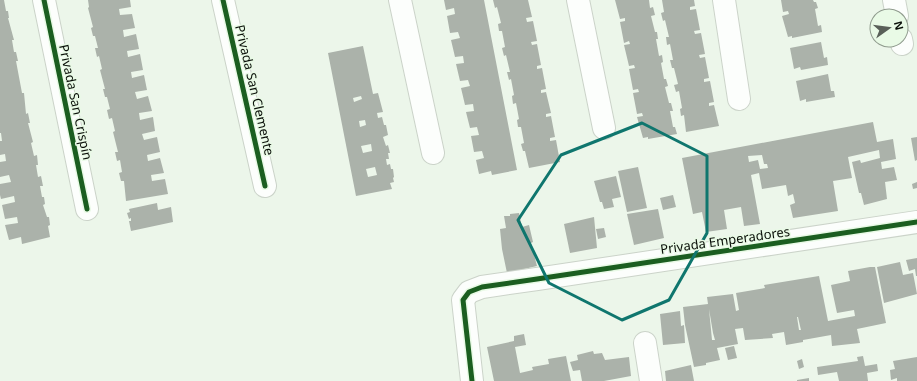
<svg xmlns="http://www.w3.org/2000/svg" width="917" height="381" viewBox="0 0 917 381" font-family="'Noto Sans',sans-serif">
<rect width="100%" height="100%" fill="#ecf6ea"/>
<g fill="#abb2aa" fill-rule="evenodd">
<path d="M 0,0 L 4,0 L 6,11 L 8,11 L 9,18 L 8,18 L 14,40 L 12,40 L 14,52 L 16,52 L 18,61 L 16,61 L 22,93 L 24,93 L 26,114 L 28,113 L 30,123 L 28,123 L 33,142 L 31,143 L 34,156 L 37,155 L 38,165 L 36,165 L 38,177 L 41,176 L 43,186 L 40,186 L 42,197 L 44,197 L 45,204 L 43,205 L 47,217 L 49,217 L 50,225 L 48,226 L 50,237 L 22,244 L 21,237 L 9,240 L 5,225 L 18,223 L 17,217 L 5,219 L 2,205 L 15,202 L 14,196 L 1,199 L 0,195 L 0,184 L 11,182 L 9,175 L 0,177 L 0,162 L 6,161 L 5,154 L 0,155 L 0,141 L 2,141 L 1,133 L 0,133 Z"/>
<path d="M 88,0 L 130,0 L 131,7 L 119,9 L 120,15 L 132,14 L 135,28 L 123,30 L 124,37 L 136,34 L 139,49 L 127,51 L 128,57 L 140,54 L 143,70 L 131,72 L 132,78 L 144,75 L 147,90 L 135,92 L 137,99 L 148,96 L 152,111 L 139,113 L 140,120 L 153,117 L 155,131 L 142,134 L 144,140 L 157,137 L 160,152 L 147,155 L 148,161 L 160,158 L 164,173 L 151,175 L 152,181 L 165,179 L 168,194 L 126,201 L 124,181 L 121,181 L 119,173 L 122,172 L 120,160 L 117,161 L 115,152 L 118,152 L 113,132 L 115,131 L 112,118 L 109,119 L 107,110 L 110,109 L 107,97 L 105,97 L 103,89 L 105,89 L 100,70 L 102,69 L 99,56 L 97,57 L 95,48 L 98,48 L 95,36 L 93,36 L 91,28 L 93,27 L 88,8 L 89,7 Z"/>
<path d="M 444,0 L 484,0 L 517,170 L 492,175 L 491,171 L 479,174 L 476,160 L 484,158 L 482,151 L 474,152 L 471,136 L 479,135 L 477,127 L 470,128 L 466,112 L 474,111 L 473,104 L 465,105 L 461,88 L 470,86 L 468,80 L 460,81 L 456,64 L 464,63 L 463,56 L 455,57 L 451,40 L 460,38 L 458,32 L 450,33 L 447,16 L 455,14 L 454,8 L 446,10 Z"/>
<path d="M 493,0 L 528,0 L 532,17 L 526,18 L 527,22 L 533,21 L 537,41 L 531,42 L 532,45 L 537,44 L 541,65 L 537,66 L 537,69 L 542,68 L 546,89 L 541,90 L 541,93 L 546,92 L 551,113 L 546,114 L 546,117 L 551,116 L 555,137 L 550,138 L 550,141 L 556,140 L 560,162 L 529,168 L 525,151 L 523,151 L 521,144 L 524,143 L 521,127 L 518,127 L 517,120 L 519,119 L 516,103 L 513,104 L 512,96 L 514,95 L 511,79 L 509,80 L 507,72 L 510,72 L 506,55 L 504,56 L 502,48 L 505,47 L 502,31 L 499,31 L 498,24 L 501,23 L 497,7 L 495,8 Z"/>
<path d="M 615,0 L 649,0 L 650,8 L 653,7 L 655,15 L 651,16 L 655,32 L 657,32 L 658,39 L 656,39 L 659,56 L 662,55 L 663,62 L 661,63 L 664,79 L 666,79 L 668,86 L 665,87 L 669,103 L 671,103 L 673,111 L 670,111 L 673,127 L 675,127 L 677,134 L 648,139 L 648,137 L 643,138 L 637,117 L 643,116 L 642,113 L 637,114 L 633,93 L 639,92 L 638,89 L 633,90 L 629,69 L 635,68 L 634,65 L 629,66 L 624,45 L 630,44 L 629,41 L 624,43 L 620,22 L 625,21 L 625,18 L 620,19 Z"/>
<path d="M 662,0 L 694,0 L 695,6 L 690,7 L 690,10 L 696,9 L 700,30 L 694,31 L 695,34 L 701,33 L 705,54 L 699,55 L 700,58 L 705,57 L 709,78 L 704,79 L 704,82 L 710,81 L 714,102 L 709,103 L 709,106 L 714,105 L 719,126 L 686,132 L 684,115 L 681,116 L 680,109 L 682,108 L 679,91 L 676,92 L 674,85 L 678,84 L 674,68 L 672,68 L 670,60 L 673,60 L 670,44 L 667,45 L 666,37 L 669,37 L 665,20 L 663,21 L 661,13 L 664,12 Z"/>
<path d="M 781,0 L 813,0 L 814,2 L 816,2 L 818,8 L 815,9 L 818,26 L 821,25 L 822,32 L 792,38 L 792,36 L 788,37 L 782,16 L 789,14 L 788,11 L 783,12 Z"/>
<path d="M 821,42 L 824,58 L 827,57 L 828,65 L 801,70 L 800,67 L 794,69 L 790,48 Z"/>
<path d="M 363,46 L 373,94 L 378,93 L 383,112 L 377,113 L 378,118 L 382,117 L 384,125 L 386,125 L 388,135 L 383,137 L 386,146 L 388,145 L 390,153 L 388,153 L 389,159 L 386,159 L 387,165 L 390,164 L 391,169 L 393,169 L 394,177 L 393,178 L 394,182 L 390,183 L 392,189 L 356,196 L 328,53 ZM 361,96 L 362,99 L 354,102 L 353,98 ZM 365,120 L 366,125 L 360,127 L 359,121 ZM 371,144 L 372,151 L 363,153 L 361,146 ZM 375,167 L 377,175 L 368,177 L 366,169 Z"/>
<path d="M 828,74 L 831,91 L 834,91 L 835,97 L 806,102 L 806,99 L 800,101 L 796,81 Z"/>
<path d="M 873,122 L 877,142 L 893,139 L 896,159 L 881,162 L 882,169 L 894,167 L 897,180 L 885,182 L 887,199 L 864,205 L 861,193 L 859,193 L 852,162 L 860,160 L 861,163 L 880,158 L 879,150 L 848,157 L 852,178 L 833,181 L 838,211 L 793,218 L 790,205 L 795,203 L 793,194 L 788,196 L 786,185 L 762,189 L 759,173 L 751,175 L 760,224 L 744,226 L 741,207 L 724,210 L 727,229 L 706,232 L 702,212 L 693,214 L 682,158 ZM 762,155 L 764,164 L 767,164 L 768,168 L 760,169 L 758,160 L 749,162 L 748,156 Z"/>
<path d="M 917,137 L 917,160 L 915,161 L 911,138 Z"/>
<path d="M 638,167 L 647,208 L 627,212 L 618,171 Z"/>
<path d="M 616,176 L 621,197 L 612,199 L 614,207 L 604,209 L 602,202 L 600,202 L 594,181 Z"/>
<path d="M 917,182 L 917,188 L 913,189 L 912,184 Z"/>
<path d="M 673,195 L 676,207 L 663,210 L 660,198 Z"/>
<path d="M 157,203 L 158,210 L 171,207 L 173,222 L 131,231 L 129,221 L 131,221 L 131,218 L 129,219 L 127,213 L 130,212 L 129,209 Z"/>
<path d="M 658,209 L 664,238 L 634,245 L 627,214 Z"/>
<path d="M 519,213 L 522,227 L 529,225 L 533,242 L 531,243 L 537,266 L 507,273 L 502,249 L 500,229 L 506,228 L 504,216 L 510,216 L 510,214 Z"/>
<path d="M 594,217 L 597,248 L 570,253 L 564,224 Z"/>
<path d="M 604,228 L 606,237 L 598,239 L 596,229 Z"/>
<path d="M 917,258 L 917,276 L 916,276 L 915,269 L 909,271 L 906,260 Z"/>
<path d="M 900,262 L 903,275 L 913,273 L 917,294 L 884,303 L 877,267 Z"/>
<path d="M 870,267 L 875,267 L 886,323 L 857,329 L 860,343 L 832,346 L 831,335 L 803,340 L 803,342 L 786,345 L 784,332 L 772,334 L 773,338 L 745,340 L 743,328 L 735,329 L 738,344 L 717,348 L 720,360 L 706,363 L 706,365 L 694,367 L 685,325 L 683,307 L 708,304 L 707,297 L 733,294 L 736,311 L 739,310 L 736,293 L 765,288 L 764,285 L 819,276 L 828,321 L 855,316 L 854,310 L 837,313 L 831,285 L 850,281 L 848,271 ZM 709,309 L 713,333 L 715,340 L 712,340 ZM 797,317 L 798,317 L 800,326 L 801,330 L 799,330 Z"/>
<path d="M 680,311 L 681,326 L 684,325 L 685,343 L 663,345 L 660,314 Z"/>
<path d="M 524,334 L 526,345 L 515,347 L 520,373 L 533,370 L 532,367 L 549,364 L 548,359 L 566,356 L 571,381 L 494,381 L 487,347 L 514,341 L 514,336 Z"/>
<path d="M 734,346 L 737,358 L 728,360 L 725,348 Z"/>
<path d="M 593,351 L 594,354 L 602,353 L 605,360 L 629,357 L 631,376 L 604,381 L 582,381 L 580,370 L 573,371 L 570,362 L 578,360 L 577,355 Z"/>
<path d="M 863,356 L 865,366 L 877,364 L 878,371 L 867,373 L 868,381 L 839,381 L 837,372 L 818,375 L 817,367 L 858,361 L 857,357 Z"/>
<path d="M 917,357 L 917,381 L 897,381 L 897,378 L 891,380 L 890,370 L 895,369 L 893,361 Z"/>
<path d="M 802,359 L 804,367 L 799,369 L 797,361 Z"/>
<path d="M 691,365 L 694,381 L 666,381 L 665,371 Z"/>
<path d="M 809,378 L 809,381 L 797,381 L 797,380 Z"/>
</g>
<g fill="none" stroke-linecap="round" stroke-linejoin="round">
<defs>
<g id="minor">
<path d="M 44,0 L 87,209"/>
<path d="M 223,0 L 265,186"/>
<path d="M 400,0 L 433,153"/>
<path d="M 578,0 L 604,128"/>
<path d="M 724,0 L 739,99"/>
<path d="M 894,0 L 897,16"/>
<path d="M 901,39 L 902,44"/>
<path d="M 645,343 L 651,381"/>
<path d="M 472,381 L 463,300 L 469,292 L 482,287 L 537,279 L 917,222"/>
</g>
</defs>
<use href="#minor" stroke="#cbd3c9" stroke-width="24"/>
<use href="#minor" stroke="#fcfefc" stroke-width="22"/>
<defs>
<g id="cycleway">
<path d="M 44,0 L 87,209"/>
<path d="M 223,0 L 265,186"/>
<path d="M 472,381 L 463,300 L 469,292 L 482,287 L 537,279 L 917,222"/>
</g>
</defs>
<use href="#cycleway" stroke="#e9fae6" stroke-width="8"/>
<use href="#cycleway" stroke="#1b5e20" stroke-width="5"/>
</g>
<path fill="none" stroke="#0f766e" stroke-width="3" stroke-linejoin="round" d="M 642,123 L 707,156 L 707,233 L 669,300 L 622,320 L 549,283 L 518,220 L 561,155 Z"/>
<g text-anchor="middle" stroke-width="3" stroke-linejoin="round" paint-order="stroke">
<g font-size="13" fill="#0a0f09" stroke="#e9fae6">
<text transform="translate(255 90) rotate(77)" y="5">Privada San Clemente</text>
<text transform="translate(76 102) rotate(78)" y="5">Privada San Crispín</text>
<text transform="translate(725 240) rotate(-8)" y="5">Privada Emperadores</text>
</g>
</g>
<g transform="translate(889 28) rotate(76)"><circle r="19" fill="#e9fae6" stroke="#909c8e"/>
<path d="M0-3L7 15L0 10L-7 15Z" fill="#596058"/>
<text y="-6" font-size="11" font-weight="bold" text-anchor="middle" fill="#0a0f09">N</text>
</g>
</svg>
